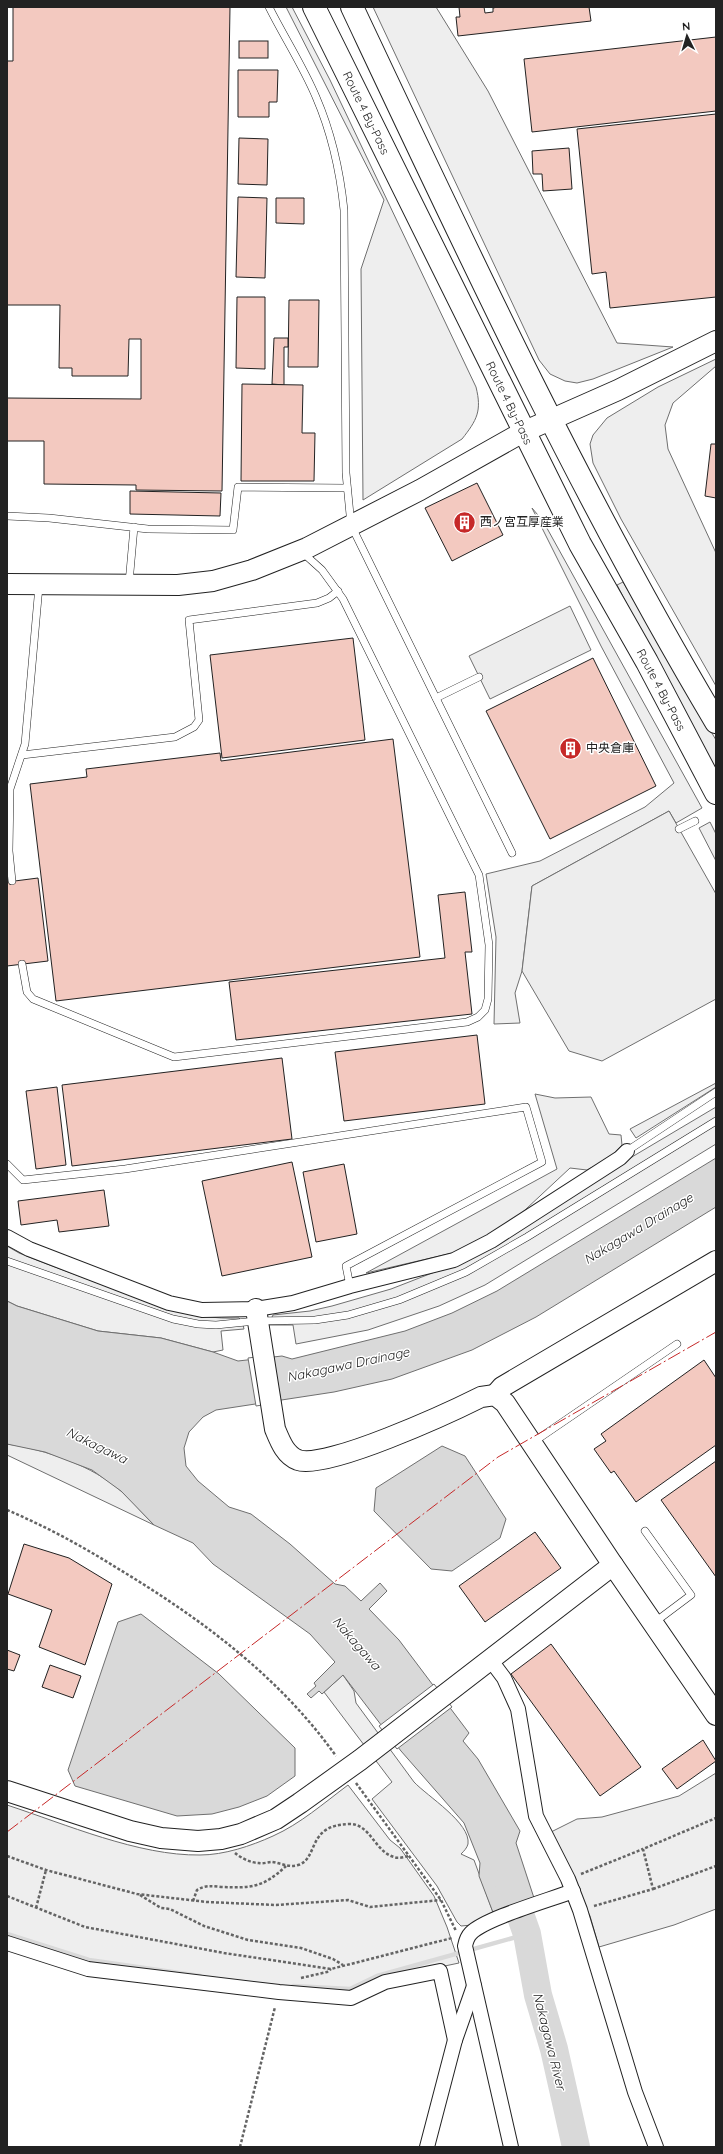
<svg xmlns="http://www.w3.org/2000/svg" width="723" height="2154" viewBox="0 0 723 2154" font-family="Quicksand,'Noto Sans JP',sans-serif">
<rect width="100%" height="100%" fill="#fff"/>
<g fill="#eee" stroke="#6f6f6f">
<path d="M 286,7 L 292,7 L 330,80 L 476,387 C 482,411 477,420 462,439 L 363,500 L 361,269 L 384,200 Z"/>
<path d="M 373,7 L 436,7 L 488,91 L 617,343 L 673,347 L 593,379 L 577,383 L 565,381 L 550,374 L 539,360 Z"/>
<path d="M 716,359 L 716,366 L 673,403 L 665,425 L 668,449 L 716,553 L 716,686 L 621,519 L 593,463 L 590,444 L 593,435 L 607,418 L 658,387 Z"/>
<path d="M 532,508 L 543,521 L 702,808 L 676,823 L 669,811 L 532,886 L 522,971 L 515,993 L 520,1023 L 494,1024 L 496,937 L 486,874 L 540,861 L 645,807 L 674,783 L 601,646 Z"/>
<path d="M 623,582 L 716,740 L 716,775 L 617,585 Z"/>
<path d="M 710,822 L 716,834 L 716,861 L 699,828 Z"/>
<path d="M 716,1083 L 716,1087 L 636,1138 L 630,1129 Z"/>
<path d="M 535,1094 L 555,1098 L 591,1097 L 609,1134 L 621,1135 L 622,1145 L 611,1157 L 587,1170 L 570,1168 L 511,1223 L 457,1252 L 366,1273 L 557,1169 Z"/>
<path d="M 716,1107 L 716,1144 L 485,1285 L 439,1306 L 368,1330 L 296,1344 L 293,1325 L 268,1325 L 273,1315 L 310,1311 L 332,1306 L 391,1289 L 445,1268 Z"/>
<path d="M 7,1246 L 19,1253 C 49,1265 79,1276 109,1287 C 153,1304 191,1320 239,1318 L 242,1321 L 244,1329 L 221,1331 L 223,1350 L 213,1352 L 161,1338 L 98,1331 L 17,1306 L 7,1301 Z"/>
<path d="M 7,1444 C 44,1449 94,1466 122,1492 C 133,1502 143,1514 154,1525 L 7,1455 Z"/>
<path d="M 343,1675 L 354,1691 L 356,1703 L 414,1782 C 427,1796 471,1823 468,1844 C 467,1848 464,1851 461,1854 L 474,1860 L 494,1915 L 472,1925 L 461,1926 L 457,1922 L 437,1886 L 372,1799 L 392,1782 L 324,1692 Z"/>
<path d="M 716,1773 L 716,1909 L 674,1925 L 599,1947 L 590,1916 L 549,1833 L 577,1819 L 602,1817 L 679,1796 Z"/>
<path d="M 348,1785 L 390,1840 L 400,1848 L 434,1896 L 447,1927 L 459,1963 L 383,1979 L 351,1993 L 88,1964 L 7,1937 L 7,1805 C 65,1824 139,1856 200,1855 C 224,1855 251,1846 273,1836 C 300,1824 324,1803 348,1785 Z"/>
</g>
<g fill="#ededed" stroke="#6f6f6f">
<path d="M 570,606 L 591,650 L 490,699 L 469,656 Z"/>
<path d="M 669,811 L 716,894 L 716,999 L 602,1061 L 569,1051 L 522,971 L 532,886 Z"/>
</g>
<g fill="#d9d9d9" stroke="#6f6f6f">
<path d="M 716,1158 L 716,1207 L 536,1317 L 472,1350 L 392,1379 L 334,1392 L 216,1410 L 203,1417 L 189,1432 L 184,1448 L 186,1466 L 198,1481 L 229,1507 L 251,1514 L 290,1544 L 335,1584 L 345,1586 L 361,1601 L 380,1583 L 387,1591 L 369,1609 L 399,1640 L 469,1733 L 463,1741 L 478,1759 L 520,1831 L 516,1843 L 535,1901 L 494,1915 L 479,1876 L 480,1863 L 464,1823 L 401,1751 L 343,1675 L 322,1694 L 319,1691 L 311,1698 L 307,1694 L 316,1686 L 314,1683 L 335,1662 L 310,1634 L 213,1564 L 193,1543 L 154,1525 L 121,1491 L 92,1470 L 45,1452 L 7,1444 L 7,1301 L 17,1306 L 98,1331 L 161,1338 L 213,1352 L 238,1361 L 282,1356 L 292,1359 L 405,1331 L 452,1313 L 497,1291 Z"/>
<path d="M 442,1446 L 465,1456 L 506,1519 L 500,1538 L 452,1571 L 431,1569 L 374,1511 L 376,1488 Z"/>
<path d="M 141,1614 L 219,1674 L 295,1748 L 295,1776 L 267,1796 L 239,1807 L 212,1814 L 177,1816 L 75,1786 L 68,1770 L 118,1622 Z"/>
</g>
<g fill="#fff" stroke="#6f6f6f">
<path d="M 273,1355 L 281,1402 L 256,1406 L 248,1358 Z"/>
<path d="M 434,1684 L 452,1707 L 397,1749 L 379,1726 Z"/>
</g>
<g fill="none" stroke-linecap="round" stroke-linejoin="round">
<g stroke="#d9d9d9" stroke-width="4.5">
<path d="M 7,1934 L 89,1960 L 200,1976"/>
<path d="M 293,1986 L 350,1989 L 377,1976 L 527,1934"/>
</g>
<path stroke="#d9d9d9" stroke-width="28" d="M 508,1880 L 527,1934 L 538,1995 L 554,2049 L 576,2147"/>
</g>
<g fill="#f3c9c0" stroke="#222">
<path d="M 13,7 L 230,7 L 222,491 L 136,490 L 136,485 L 44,484 L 44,441 L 7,441 L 7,398 L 141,399 L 141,339 L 129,339 L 128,376 L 72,376 L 72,368 L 59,368 L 60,305 L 7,305 L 7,61 L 13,61 Z"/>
<path d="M 459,7 L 484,7 L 485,13 L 493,12 L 493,8 L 498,7 L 589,7 L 591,21 L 458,36 L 456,17 L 460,17 Z"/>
<path d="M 716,37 L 716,111 L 532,132 L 524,59 Z"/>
<rect x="239" y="41" width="29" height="17"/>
<path d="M 238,70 L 278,70 L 277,102 L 269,102 L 269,117 L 238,117 Z"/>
<path d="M 716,114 L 716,297 L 610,308 L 606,272 L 592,274 L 577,129 Z"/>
<path d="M 239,138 L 268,139 L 267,185 L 238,184 Z"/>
<path d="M 569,148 L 572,189 L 543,191 L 542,174 L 533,174 L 532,151 Z"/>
<path d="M 238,197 L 267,198 L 265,278 L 236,277 Z"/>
<path d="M 276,198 L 304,198 L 304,224 L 276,223 Z"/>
<path d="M 237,297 L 265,297 L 265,369 L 236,368 Z"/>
<path d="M 289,300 L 319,300 L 318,367 L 288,367 Z"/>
<path d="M 274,338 L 288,338 L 288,347 L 284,347 L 284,385 L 272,384 Z"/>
<path d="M 242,384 L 303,385 L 302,433 L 315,433 L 314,481 L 241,481 Z"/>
<path d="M 711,444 L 716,444 L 716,498 L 705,496 Z"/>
<path d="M 477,483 L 503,535 L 452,561 L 425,508 Z"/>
<path d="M 130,491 L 221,493 L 220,516 L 130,514 Z"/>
<path d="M 353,638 L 365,740 L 222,758 L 210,655 Z"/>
<path d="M 593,658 L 656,786 L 550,839 L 486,711 Z"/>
<path d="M 393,739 L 420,957 L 56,1001 L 30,784 L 87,777 L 86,769 L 220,753 L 221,761 Z"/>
<path d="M 38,878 L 48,961 L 7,966 L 7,882 Z"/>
<path d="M 465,892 L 472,952 L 465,952 L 472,1014 L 236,1040 L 229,982 L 445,958 L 438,895 Z"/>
<path d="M 477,1035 L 485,1104 L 344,1121 L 335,1052 Z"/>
<path d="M 282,1058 L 292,1139 L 72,1166 L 62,1085 Z"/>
<path d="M 57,1087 L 66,1165 L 36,1169 L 26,1091 Z"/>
<path d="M 292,1162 L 312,1257 L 222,1276 L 202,1181 Z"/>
<path d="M 344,1164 L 357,1234 L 316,1242 L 303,1172 Z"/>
<path d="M 104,1190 L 109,1226 L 59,1232 L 57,1220 L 21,1225 L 18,1201 Z"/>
<path d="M 704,1360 L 716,1378 L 716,1445 L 636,1502 L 614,1471 L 611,1473 L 594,1449 L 606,1441 L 601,1434 Z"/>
<path d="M 716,1461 L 716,1577 L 661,1500 Z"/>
<path d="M 535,1532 L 561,1568 L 485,1622 L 459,1586 Z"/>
<path d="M 24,1544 L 69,1558 L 112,1584 L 85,1665 L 39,1647 L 52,1610 L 8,1594 Z"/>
<path d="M 551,1644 L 641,1767 L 600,1796 L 511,1674 Z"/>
<path d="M 7,1650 L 20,1655 L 14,1671 L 7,1669 Z"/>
<path d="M 50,1665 L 81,1676 L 73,1698 L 42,1687 Z"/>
<path d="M 703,1740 L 716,1761 L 677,1789 L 662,1769 Z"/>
</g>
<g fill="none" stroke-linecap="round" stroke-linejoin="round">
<defs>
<g id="lane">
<path d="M 269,7 C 284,37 303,66 316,97 C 332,134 340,171 344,210 L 346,473 L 351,525 L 512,853"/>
<path d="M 7,516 L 49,518 L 148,529 L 233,530 L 238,487 L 347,488"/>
<path d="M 129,583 L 134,527"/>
<path d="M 436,698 L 479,677"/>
<path d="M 22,755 L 175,737 L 194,727 L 199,720 L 189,620 L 317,603 L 329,598 L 338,591"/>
<path d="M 679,829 L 695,821"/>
<path d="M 12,881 L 9,851 L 10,789 L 25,744 L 39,586"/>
<path d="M 22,964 L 27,992 L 33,999 L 174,1057 L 467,1022 L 478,1017 L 485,1010 L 488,999 L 489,945 L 479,875 L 343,599 L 322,570 L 302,552"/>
<path d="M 627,1151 L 716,1092"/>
<path d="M 7,1164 L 23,1180 L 125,1169 L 526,1107 L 542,1162 L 346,1266 L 350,1286"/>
<path d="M 7,1261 L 173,1319 L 198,1324 L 216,1325 L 257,1321 L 315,1320 L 348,1315 L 399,1300 L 466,1272 L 527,1237 L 716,1121"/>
<path d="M 532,1443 L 677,1344"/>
<path d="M 645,1531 L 691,1595 L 655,1622"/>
</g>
<g id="street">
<path d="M 7,1237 L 29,1249 L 169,1303 L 202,1310 L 256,1309 L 293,1303 L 350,1286 L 454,1260 L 491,1241 L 620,1158 L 627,1151"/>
<path d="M 489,1658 L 504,1678 L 518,1709 L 536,1816 L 568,1879 L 580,1910 L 635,2092 L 656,2147"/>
<path d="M 7,1943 L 88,1969 L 279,1992 L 351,1998 L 385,1982 L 440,1971 L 455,2040"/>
<path d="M 427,2147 L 455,2040 L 474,1986"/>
<path d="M 511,2147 L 465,1946 C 466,1941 467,1937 471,1933 C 486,1918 550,1900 573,1891"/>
</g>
<g id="secondary">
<path d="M 7,584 L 178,585 L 213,581 L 252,570 L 307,548 L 420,490 L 523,432 L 618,390 L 716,341"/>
<path d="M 256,1309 L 275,1429 C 280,1441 285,1455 298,1460 C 326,1470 451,1412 481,1397 L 495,1395 L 505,1403 L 613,1565"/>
<path d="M 495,1395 L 502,1387 L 716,1261"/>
<path d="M 7,1791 L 130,1831 L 161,1838 L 198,1841 L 221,1839 L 241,1834 L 276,1819 L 300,1803 L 360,1760 L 613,1565 L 716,1715"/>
</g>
<g id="highway">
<path d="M 314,7 L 580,544 L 647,662 L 716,793"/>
<path d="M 352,7 C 466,249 579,492 716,722"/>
</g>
</defs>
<use href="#lane" stroke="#222" stroke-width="8"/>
<use href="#street" stroke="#222" stroke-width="16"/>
<use href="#secondary" stroke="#222" stroke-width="22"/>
<use href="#highway" stroke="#222" stroke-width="24"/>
<g stroke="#646464" stroke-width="2.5" stroke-dasharray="3 2" stroke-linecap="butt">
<path d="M 7,1510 C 45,1526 82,1546 117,1568 C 200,1618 279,1676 336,1756"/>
<path d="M 356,1783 L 441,1900 L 456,1931"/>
<path d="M 235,1853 C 241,1858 251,1863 259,1863 C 263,1864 268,1862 272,1862 C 281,1863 289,1868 298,1865 C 319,1859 306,1825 349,1824 C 370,1823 375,1852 394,1857 C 398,1859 404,1857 409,1856"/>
<path d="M 7,1856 L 46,1870 L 137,1894 L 207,1902 L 276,1905 L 348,1900 L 370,1907 L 441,1900"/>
<path d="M 581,1874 L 643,1849"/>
<path d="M 653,1889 L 716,1866"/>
<path d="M 140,1895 L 161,1908 L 170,1909 L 204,1926 L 248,1940 L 301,1948 L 333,1959 L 343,1965"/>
<path d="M 7,1896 L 85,1927 L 224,1953 L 331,1969 L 452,1938"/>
<path d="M 193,1901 L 197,1890 C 205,1885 212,1886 221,1887 C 251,1888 263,1888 286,1866"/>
<path d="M 594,1906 L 653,1889 L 643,1849 L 716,1818"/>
<path d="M 36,1908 L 46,1870"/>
<path d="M 301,1978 L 327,1972 L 331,1969"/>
<path d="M 240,2147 L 275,2007"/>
</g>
<use href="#lane" stroke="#fff" stroke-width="7"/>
<use href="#street" stroke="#fff" stroke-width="14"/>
<use href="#secondary" stroke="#fff" stroke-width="20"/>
<use href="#highway" stroke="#fff" stroke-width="22"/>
<path stroke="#c62828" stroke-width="1" stroke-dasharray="14 3 2 3" stroke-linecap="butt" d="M 7,1832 L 498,1457 L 716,1332"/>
</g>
<defs>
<symbol id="building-disc" viewBox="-11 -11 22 22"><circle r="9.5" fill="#c62828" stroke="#fff"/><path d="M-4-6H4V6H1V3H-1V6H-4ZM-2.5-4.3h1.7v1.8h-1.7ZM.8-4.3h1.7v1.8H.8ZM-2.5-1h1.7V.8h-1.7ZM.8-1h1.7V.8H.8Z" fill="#fff"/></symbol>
</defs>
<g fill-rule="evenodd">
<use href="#building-disc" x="452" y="510" width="25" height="25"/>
<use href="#building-disc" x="558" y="736" width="25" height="25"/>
</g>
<g text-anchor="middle" stroke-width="3" stroke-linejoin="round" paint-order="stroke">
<g font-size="12" fill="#222" stroke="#fff">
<text transform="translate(366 113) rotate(64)" y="4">Route 4 By-Pass</text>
<text transform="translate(509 403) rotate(64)" y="4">Route 4 By-Pass</text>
<text transform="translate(661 690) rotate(62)" y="4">Route 4 By-Pass</text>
</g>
<g font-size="12" fill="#222" stroke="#fff" text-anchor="start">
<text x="480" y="526">西ノ宮互厚産業</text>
<text x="586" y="752">中央倉庫</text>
</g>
<g font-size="13" font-style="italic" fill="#222" stroke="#fff">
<text transform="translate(638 1228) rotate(-31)" y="5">Nakagawa Drainage</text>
<text transform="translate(348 1364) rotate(-12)" y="5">Nakagawa Drainage</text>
<text transform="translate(97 1445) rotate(26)" y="5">Nakagawa</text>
<text transform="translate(357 1643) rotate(49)" y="5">Nakagawa</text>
<text transform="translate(550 2041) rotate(76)" y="5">Nakagawa River</text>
</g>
</g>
<rect width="723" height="2154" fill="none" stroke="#222222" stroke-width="16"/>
<g transform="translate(687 36) rotate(355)" stroke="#ffffff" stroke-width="3" paint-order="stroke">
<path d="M0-3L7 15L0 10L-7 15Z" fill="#222222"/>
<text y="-6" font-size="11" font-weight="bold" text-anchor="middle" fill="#222222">N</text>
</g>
</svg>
